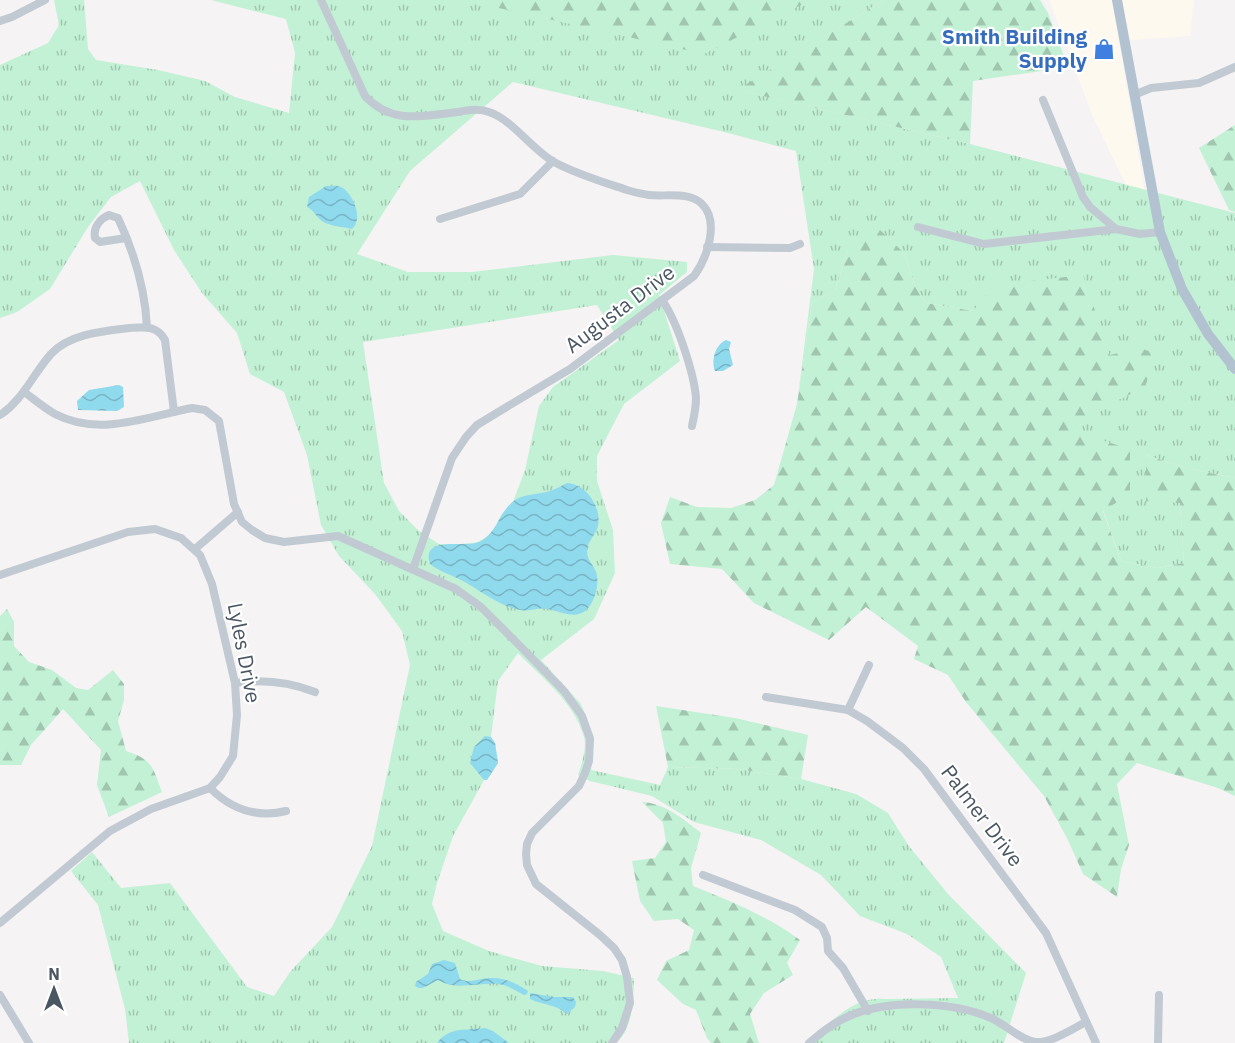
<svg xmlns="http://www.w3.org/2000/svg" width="1235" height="1043" viewBox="0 0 1235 1043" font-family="'IBM Plex Sans',sans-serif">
<defs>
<pattern id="grass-tufts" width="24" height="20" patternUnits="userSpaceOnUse" patternTransform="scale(1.5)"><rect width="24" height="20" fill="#c3f1d5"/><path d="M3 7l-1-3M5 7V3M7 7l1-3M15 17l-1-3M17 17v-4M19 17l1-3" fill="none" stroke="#a0c6b0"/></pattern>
<pattern id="forest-firs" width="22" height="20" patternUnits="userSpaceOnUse" patternTransform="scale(1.5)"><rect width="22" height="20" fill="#c3f1d5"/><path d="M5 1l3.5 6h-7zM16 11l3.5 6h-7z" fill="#a0c6b0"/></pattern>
<pattern id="water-waves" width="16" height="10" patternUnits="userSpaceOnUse" patternTransform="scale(1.5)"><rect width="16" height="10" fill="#90daee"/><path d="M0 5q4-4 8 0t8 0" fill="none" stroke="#78b4c4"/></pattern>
</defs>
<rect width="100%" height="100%" fill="#f5f3f3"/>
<path fill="#fdf9ef" d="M 1049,0 L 1194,0 L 1190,36 L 1119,41 L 1146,198 L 1133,200 L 1092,115 Z"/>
<path fill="url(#grass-tufts)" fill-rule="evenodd" d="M 54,0 L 84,0 L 88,49 L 96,60 L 158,70 L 205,81 L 235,97 L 289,113 L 295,53 L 286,19 L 211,0 L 884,0 L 738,90 L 970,144 L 1235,213 L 1235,478 L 1190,469 L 1146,455 L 1180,503 L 1184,563 L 1157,568 L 1121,561 L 1076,432 L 1091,405 L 1123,398 L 1119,356 L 1110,355 L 973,311 L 926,303 L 915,286 L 904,253 L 848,250 L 835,291 L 812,302 L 797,404 L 814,269 L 796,151 L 724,132 L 513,82 L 410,171 L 357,254 L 408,272 L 472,272 L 613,255 L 687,262 L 687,272 L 659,295 L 680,361 L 624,404 L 597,456 L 597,481 L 613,530 L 615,573 L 594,619 L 541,660 L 581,704 L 594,737 L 591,770 L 660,785 L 668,767 L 738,769 L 801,779 L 856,794 L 888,813 L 908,845 L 948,894 L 1026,973 L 1004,1043 L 807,1043 C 829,1024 853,995 885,999 L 958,998 L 941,957 L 907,934 L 860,916 L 821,875 L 761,840 L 694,822 L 652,796 L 590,781 L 578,775 C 582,763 588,746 583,734 C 573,701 541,677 518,653 L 498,681 L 491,737 L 495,743 L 498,763 L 487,780 L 484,780 L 453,836 L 437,883 L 432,904 L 443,931 L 489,951 L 542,966 L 603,971 L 634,978 C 633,1000 634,1027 616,1043 L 129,1043 L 125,1009 L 98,905 L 71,871 L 92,852 L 121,888 L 170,883 L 247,987 L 274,996 L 290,972 L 332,927 L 372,846 L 410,665 L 402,631 L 375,594 L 339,556 L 321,525 L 307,455 L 284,392 L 250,374 L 237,333 L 202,293 L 174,250 L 140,181 L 111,197 L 88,227 L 50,289 L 17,312 L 0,318 L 0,65 L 48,43 L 59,25 ZM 597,305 L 619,340 L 553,387 L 539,406 L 525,470 L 513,502 L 501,515 L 494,530 L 486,537 L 478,542 L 465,544 L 439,544 L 419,531 L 399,511 L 384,483 L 363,342 Z"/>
<g fill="url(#forest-firs)">
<path d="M 463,0 L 811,0 L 704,54 Z"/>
<path d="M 884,0 L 1040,0 L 1048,13 L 1068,67 L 973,81 L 970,144 L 737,90 Z"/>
<path d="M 1235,125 L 1235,212 L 1229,210 L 1199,148 Z"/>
<path d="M 880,230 L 904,253 L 915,286 L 926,303 L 973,311 L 994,285 L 1083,275 L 1110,355 L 1140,348 L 1157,354 L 1145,386 L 1123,398 L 1091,406 L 1076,432 L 1130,449 L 1130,494 L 1103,511 L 1121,561 L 1157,568 L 1184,563 L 1180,503 L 1146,501 L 1146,455 L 1190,469 L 1235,478 L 1235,796 L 1218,788 L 1137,763 L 1117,784 L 1129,845 L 1121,869 L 1117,897 L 1083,874 L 1068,840 L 1044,796 L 966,702 L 948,675 L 914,659 L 918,646 L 866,607 L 829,640 L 754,603 L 722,569 L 670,564 L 661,523 L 670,497 L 697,507 L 731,508 L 755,500 L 774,485 L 797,404 L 812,302 L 835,291 L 848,250 Z"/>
<path d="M 7,609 L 14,622 L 14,646 L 29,662 L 52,670 L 76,688 L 88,690 L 113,670 L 124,684 L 124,700 L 118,721 L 126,751 C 153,760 152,766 162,792 L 109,817 L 97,785 L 101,750 L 63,709 L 31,745 L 21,765 L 0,765 L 0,616 Z"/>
<path d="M 656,706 L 735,718 L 808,735 L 801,779 L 738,769 L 668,767 Z"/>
<path d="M 642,802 C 664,803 684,819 701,833 L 691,868 L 693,886 C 730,901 768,916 800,940 L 787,963 L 793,975 L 764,993 L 750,1014 L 759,1043 L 711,1043 L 707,1038 L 696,1010 L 683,1004 L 657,980 L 666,961 L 689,950 L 694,930 L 678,919 L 654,921 L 640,901 L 632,861 L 655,858 L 666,842 L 663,823 Z"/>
</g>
<g fill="url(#water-waves)">
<path d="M 326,186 C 331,186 337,185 341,187 C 353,193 364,219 352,229 C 343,227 329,226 322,221 C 316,217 314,210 307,207 L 309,197 Z"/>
<path d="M 726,340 L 731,342 L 729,349 L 733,365 L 723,371 L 715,371 C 711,360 715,345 726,340 Z"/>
<path d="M 119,385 L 123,387 L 124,407 L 117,411 L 78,410 L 77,401 L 89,390 Z"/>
<path d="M 567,483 C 586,484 602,507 598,526 C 596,535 587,541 587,551 C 587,560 593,564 596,572 C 600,583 595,602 586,610 C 576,620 559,611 547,609 C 538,607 529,612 520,610 C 499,606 481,591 463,581 C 452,575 440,572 430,564 C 420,535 465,548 479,542 C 497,534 499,511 515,500 C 526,493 538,495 550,491 C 556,489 561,486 567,483 Z"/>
<path d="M 485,736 L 491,737 L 495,743 L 498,763 L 487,780 L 484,780 L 470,763 L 474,747 Z"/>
<path d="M 444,960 L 455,963 L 460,979 C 470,984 479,978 490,978 C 504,977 516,983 528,991 L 527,994 L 524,995 C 516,991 508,985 498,984 C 478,982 457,991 438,980 C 430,983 423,992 415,986 L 416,982 L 428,974 L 432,964 Z"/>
<path d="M 530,993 L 554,997 L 573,997 L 576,1002 L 575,1007 L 567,1014 C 556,1004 542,1005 530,999 Z"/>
<path d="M 485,1028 L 493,1031 L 509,1043 L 437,1043 C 450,1026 466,1031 485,1028 Z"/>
</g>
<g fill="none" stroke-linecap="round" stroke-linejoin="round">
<g stroke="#c1cad2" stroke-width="8">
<path d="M 321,0 L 365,96 C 392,125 422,116 458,112 C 468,110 479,108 489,112 C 513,120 532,150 554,162 C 576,174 603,182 627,190 C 634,192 642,194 649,195 C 665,197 689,191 702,204 C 720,222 707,258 694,276 L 570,369 L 495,414 L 477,425 L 466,437 L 452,458 L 413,569"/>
<path d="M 0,21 L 12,17 L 45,0"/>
<path d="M 1134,95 L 1151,88 L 1199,83 L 1235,67"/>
<path d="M 1043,100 L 1083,197 L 1090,207 L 1116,229"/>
<path d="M 440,219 L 520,194 L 553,161"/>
<path d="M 918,227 L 984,244 L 1116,229 L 1140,234 L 1160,232"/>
<path d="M 126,238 L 100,242 L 95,238 C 93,227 100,219 109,215 L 118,218 C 134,252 145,289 147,327"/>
<path d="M 707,247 L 790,248 L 800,244"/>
<path d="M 662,300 C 677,321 694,373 696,398 C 696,408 694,417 692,426"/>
<path d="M 24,392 C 34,399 44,408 55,414 C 99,437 146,417 192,408 L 205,410 L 219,421 L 234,504 L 242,522 L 252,530 L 265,538 L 284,542 L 338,536 L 456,589 L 481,607 L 521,647 L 564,691 L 582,716 L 590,739 L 589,761 L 585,773 L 579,786 L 532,833 L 527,844 L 526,854 L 527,865 L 536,884 L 600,935 L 614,948 L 622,960 L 627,977 L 630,1003 L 622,1028 L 612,1043"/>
<path d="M 0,415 C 23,400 33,374 51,354 C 69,334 103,331 129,328 C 145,327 157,325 165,340 L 174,412"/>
<path d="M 195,549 L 238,512"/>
<path d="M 0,575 L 128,532 L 155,529 L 181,538 L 200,555 L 212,584 L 235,683 L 237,715 L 233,756 L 220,777 L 210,788 L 151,809 L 110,831 L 0,923"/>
<path d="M 235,683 C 263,679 289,682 315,692"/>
<path d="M 766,697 L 848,710 L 867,721 L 903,748 L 924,769 L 1046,933 L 1096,1043"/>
<path d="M 848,710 L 869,665"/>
<path d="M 210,788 C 231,809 257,818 286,811"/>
<path d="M 703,875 L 795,910 L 822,927 L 827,938 L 828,951 L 843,968 L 868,1011"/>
<path d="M 0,995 L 29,1043"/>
<path d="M 809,1043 C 821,1033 833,1023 847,1017 C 886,999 952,1001 991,1018 C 1005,1024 1019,1039 1035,1042 C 1052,1043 1072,1029 1086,1022"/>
<path d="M 1158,1043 L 1159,995"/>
</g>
<path stroke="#b3c2d1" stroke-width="10" d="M 1117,0 L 1160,232 L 1182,289 L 1208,334 L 1235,369"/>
</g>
<defs>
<symbol id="shop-bare" viewBox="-9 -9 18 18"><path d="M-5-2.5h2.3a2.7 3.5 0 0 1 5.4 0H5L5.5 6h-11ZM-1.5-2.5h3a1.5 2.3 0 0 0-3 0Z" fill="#3f7fe0" stroke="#fff" stroke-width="2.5" paint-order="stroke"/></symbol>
</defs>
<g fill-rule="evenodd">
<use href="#shop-bare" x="1089" y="34" width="30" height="30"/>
</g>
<g text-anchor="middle" stroke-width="4.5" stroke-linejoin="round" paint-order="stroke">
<g font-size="21" font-weight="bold" fill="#366cbe" stroke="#fff" text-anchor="end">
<text x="1087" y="44">Smith Building<tspan x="1087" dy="24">Supply</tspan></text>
</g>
<g font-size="21" fill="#4a5661" stroke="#fff">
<text transform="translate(620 309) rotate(-37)" y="7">Augusta Drive</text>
<text transform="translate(244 653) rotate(79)" y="7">Lyles Drive</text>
<text transform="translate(982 816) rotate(53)" y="7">Palmer Drive</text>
</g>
</g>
<g transform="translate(54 989)" stroke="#ffffff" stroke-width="4.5" paint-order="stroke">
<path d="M0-4.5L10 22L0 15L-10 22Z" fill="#4a5661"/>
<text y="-9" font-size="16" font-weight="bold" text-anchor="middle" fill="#4a5661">N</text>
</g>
</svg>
